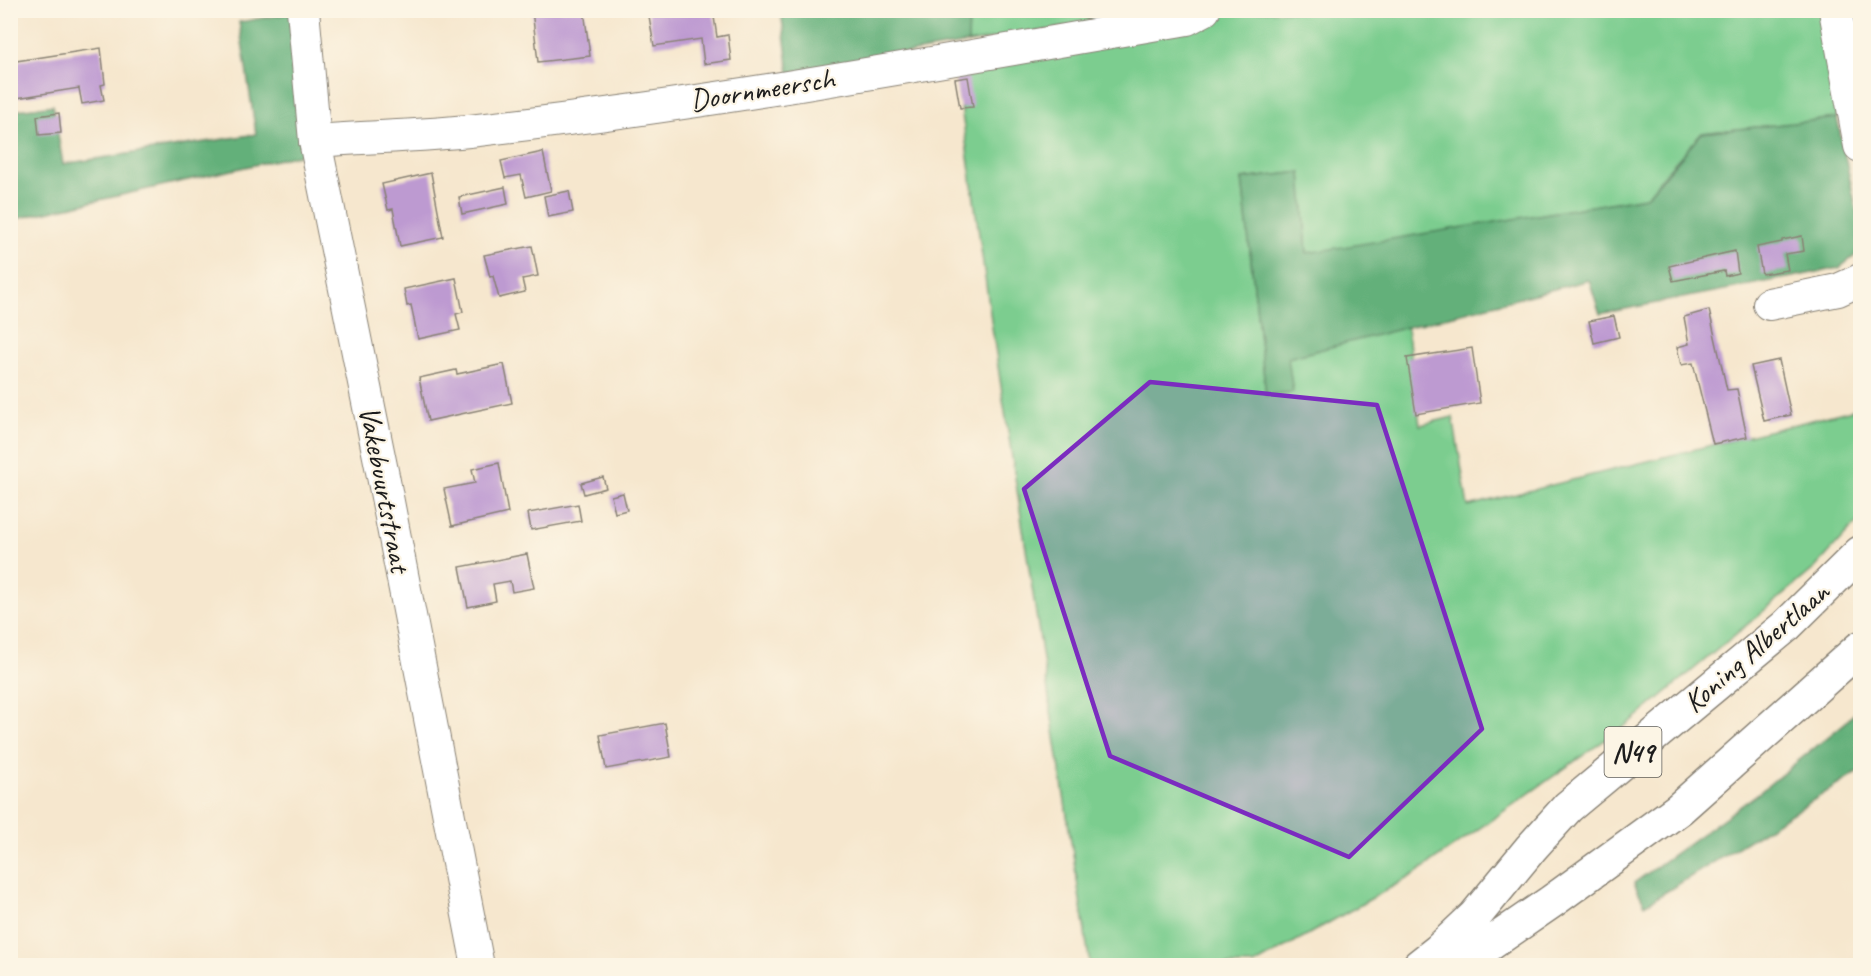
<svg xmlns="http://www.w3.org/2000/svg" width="1871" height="976" viewBox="0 0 1871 976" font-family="Caveat,sans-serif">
<rect width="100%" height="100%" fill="#fcf5e5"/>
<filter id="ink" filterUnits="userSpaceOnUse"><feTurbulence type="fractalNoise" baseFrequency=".0167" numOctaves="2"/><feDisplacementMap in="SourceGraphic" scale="12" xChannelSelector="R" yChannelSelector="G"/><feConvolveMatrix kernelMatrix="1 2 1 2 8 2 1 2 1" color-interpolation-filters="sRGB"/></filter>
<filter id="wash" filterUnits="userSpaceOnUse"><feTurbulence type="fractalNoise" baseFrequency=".008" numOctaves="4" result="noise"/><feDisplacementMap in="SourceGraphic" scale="24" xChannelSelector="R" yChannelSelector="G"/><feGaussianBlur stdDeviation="1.35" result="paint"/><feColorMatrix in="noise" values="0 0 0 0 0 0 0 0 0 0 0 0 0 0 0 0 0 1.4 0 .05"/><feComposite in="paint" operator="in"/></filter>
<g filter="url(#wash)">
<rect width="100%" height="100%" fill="#f6e7ce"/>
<g fill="#7bcd8f" stroke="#4c7456" stroke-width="1.5">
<path d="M 969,11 L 1165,11 L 968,43 Z"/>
<path d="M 1226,11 L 1820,11 L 1837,118 L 1702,133 L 1667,171 L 1646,197 L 1307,254 L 1301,172 L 1242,179 L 1266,395 L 1287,358 L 1407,327 L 1420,425 L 1453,417 L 1468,506 L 1860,408 L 1860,519 L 1815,568 L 1632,721 L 1413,875 L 1254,965 L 1090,965 L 993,334 L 956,71 L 1194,27 Z"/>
</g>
<g fill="#64b07a" stroke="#40664b" stroke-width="1.5">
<path d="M 781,11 L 969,11 L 968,43 L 789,73 Z"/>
<path d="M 292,13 L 303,154 L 11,220 L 11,111 L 53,105 L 63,164 L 256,134 L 239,22 Z"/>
<path d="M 1837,118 L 1860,227 L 1856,255 L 1839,268 L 1600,314 L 1589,280 L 1288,358 L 1293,392 L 1266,395 L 1242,179 L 1301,172 L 1307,253 L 1646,197 L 1702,133 Z"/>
<path d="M 1860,707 L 1860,771 L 1645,905 L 1634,883 L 1760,792 L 1846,722 Z"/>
</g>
<g id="blocks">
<g fill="#bd9ad1">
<path d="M 532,10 L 584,10 L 590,56 L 538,62 Z"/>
<path d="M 648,10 L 713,10 L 717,37 L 728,35 L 731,60 L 704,64 L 701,39 L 654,46 Z"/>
<path d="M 101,48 L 105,84 L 101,85 L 104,100 L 82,104 L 79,88 L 10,99 L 10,62 Z"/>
<path d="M 968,77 L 973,107 L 960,108 L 955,79 Z"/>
<path d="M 59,113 L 61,133 L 39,135 L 37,116 Z"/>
<path d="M 543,152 L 551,191 L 526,197 L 521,175 L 505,178 L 501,161 Z"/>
<path d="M 431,173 L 443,237 L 400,246 L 393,209 L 388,210 L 382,184 Z"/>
<path d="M 505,187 L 508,204 L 462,214 L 459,197 Z"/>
<path d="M 569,191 L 573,212 L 548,217 L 544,196 Z"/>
<path d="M 1802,236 L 1804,251 L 1785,254 L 1788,270 L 1762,274 L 1757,247 L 1782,242 L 1782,240 Z"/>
<path d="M 532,246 L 538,276 L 522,279 L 525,292 L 499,298 L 493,276 L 490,277 L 484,255 Z"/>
<path d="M 1735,251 L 1738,273 L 1725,276 L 1724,271 L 1673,281 L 1669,266 Z"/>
<path d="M 456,278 L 463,312 L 456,314 L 460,330 L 418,339 L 411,305 L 407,306 L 404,289 Z"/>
<path d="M 1709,310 L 1727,390 L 1737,389 L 1747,437 L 1713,444 L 1693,363 L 1681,365 L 1677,347 L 1689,344 L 1684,317 Z"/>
<path d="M 1614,316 L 1619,337 L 1594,343 L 1589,321 Z"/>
<path d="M 1472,348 L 1480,403 L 1416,414 L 1407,358 Z"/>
<path d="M 1779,360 L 1791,415 L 1764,421 L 1751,366 Z"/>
<path d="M 504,364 L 512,403 L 428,421 L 419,378 L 456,370 L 457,374 Z"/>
<path d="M 499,463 L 508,513 L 452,526 L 444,489 L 475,483 L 472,469 Z"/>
<path d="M 603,477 L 606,488 L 584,494 L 581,483 Z"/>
<path d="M 623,493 L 627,510 L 615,513 L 611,496 Z"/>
<path d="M 578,504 L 581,521 L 531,530 L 528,513 Z"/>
<path d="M 527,554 L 534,588 L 512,592 L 510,581 L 493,584 L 496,601 L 468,607 L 460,567 Z"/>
<path d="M 665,723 L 671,757 L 606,769 L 600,735 Z"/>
</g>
</g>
</g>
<g filter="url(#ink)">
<use href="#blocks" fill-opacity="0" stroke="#898275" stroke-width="1.5"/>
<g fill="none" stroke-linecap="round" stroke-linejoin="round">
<defs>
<g id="minor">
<path d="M 303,10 L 315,141 L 383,476 L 478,966"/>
<path d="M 1835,10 L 1860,146"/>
<path d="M 315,141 C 369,137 424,136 478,130 C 716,103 952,59 1187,19 L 1204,10"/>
<path d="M 1769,304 L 1838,290 L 1860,280"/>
</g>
<g id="highway">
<path d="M 1419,966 L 1438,951 L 1475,916 L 1531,848 L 1568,807 L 1786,626 L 1860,553"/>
<path d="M 1458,966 L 1551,902 L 1679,809 L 1860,648"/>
</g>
</defs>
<use href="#minor" stroke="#898275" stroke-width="34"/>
<use href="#highway" stroke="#898275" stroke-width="36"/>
<use href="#minor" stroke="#fff" stroke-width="32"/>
<use href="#highway" stroke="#fff" stroke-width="33"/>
</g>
</g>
<path fill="#7b2cbf" fill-opacity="0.2" stroke="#7b2cbf" stroke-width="4.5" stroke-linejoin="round" d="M 1150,382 L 1377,405 L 1482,729 L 1349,857 L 1110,756 L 1024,489 Z"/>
<g text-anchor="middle" stroke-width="4.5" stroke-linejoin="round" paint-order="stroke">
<rect fill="#fcf5e5" stroke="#5f5d58" stroke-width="1.5" x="1604.5" y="727" width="57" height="50" rx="4.5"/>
<g font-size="28" font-weight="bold" fill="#1c1c1c">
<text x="1633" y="762">N49</text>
</g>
<g font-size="30" fill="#1c1c1c" stroke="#fcf5e5">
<text transform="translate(762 89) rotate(-9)" y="10">Doornmeersch</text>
<text transform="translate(385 489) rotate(79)" y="10">Vakebuurtstraat</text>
<text transform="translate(1756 647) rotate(-41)" y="10">Koning Albertlaan</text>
</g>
</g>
<rect width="1871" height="976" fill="none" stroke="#fcf5e5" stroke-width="36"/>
</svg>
